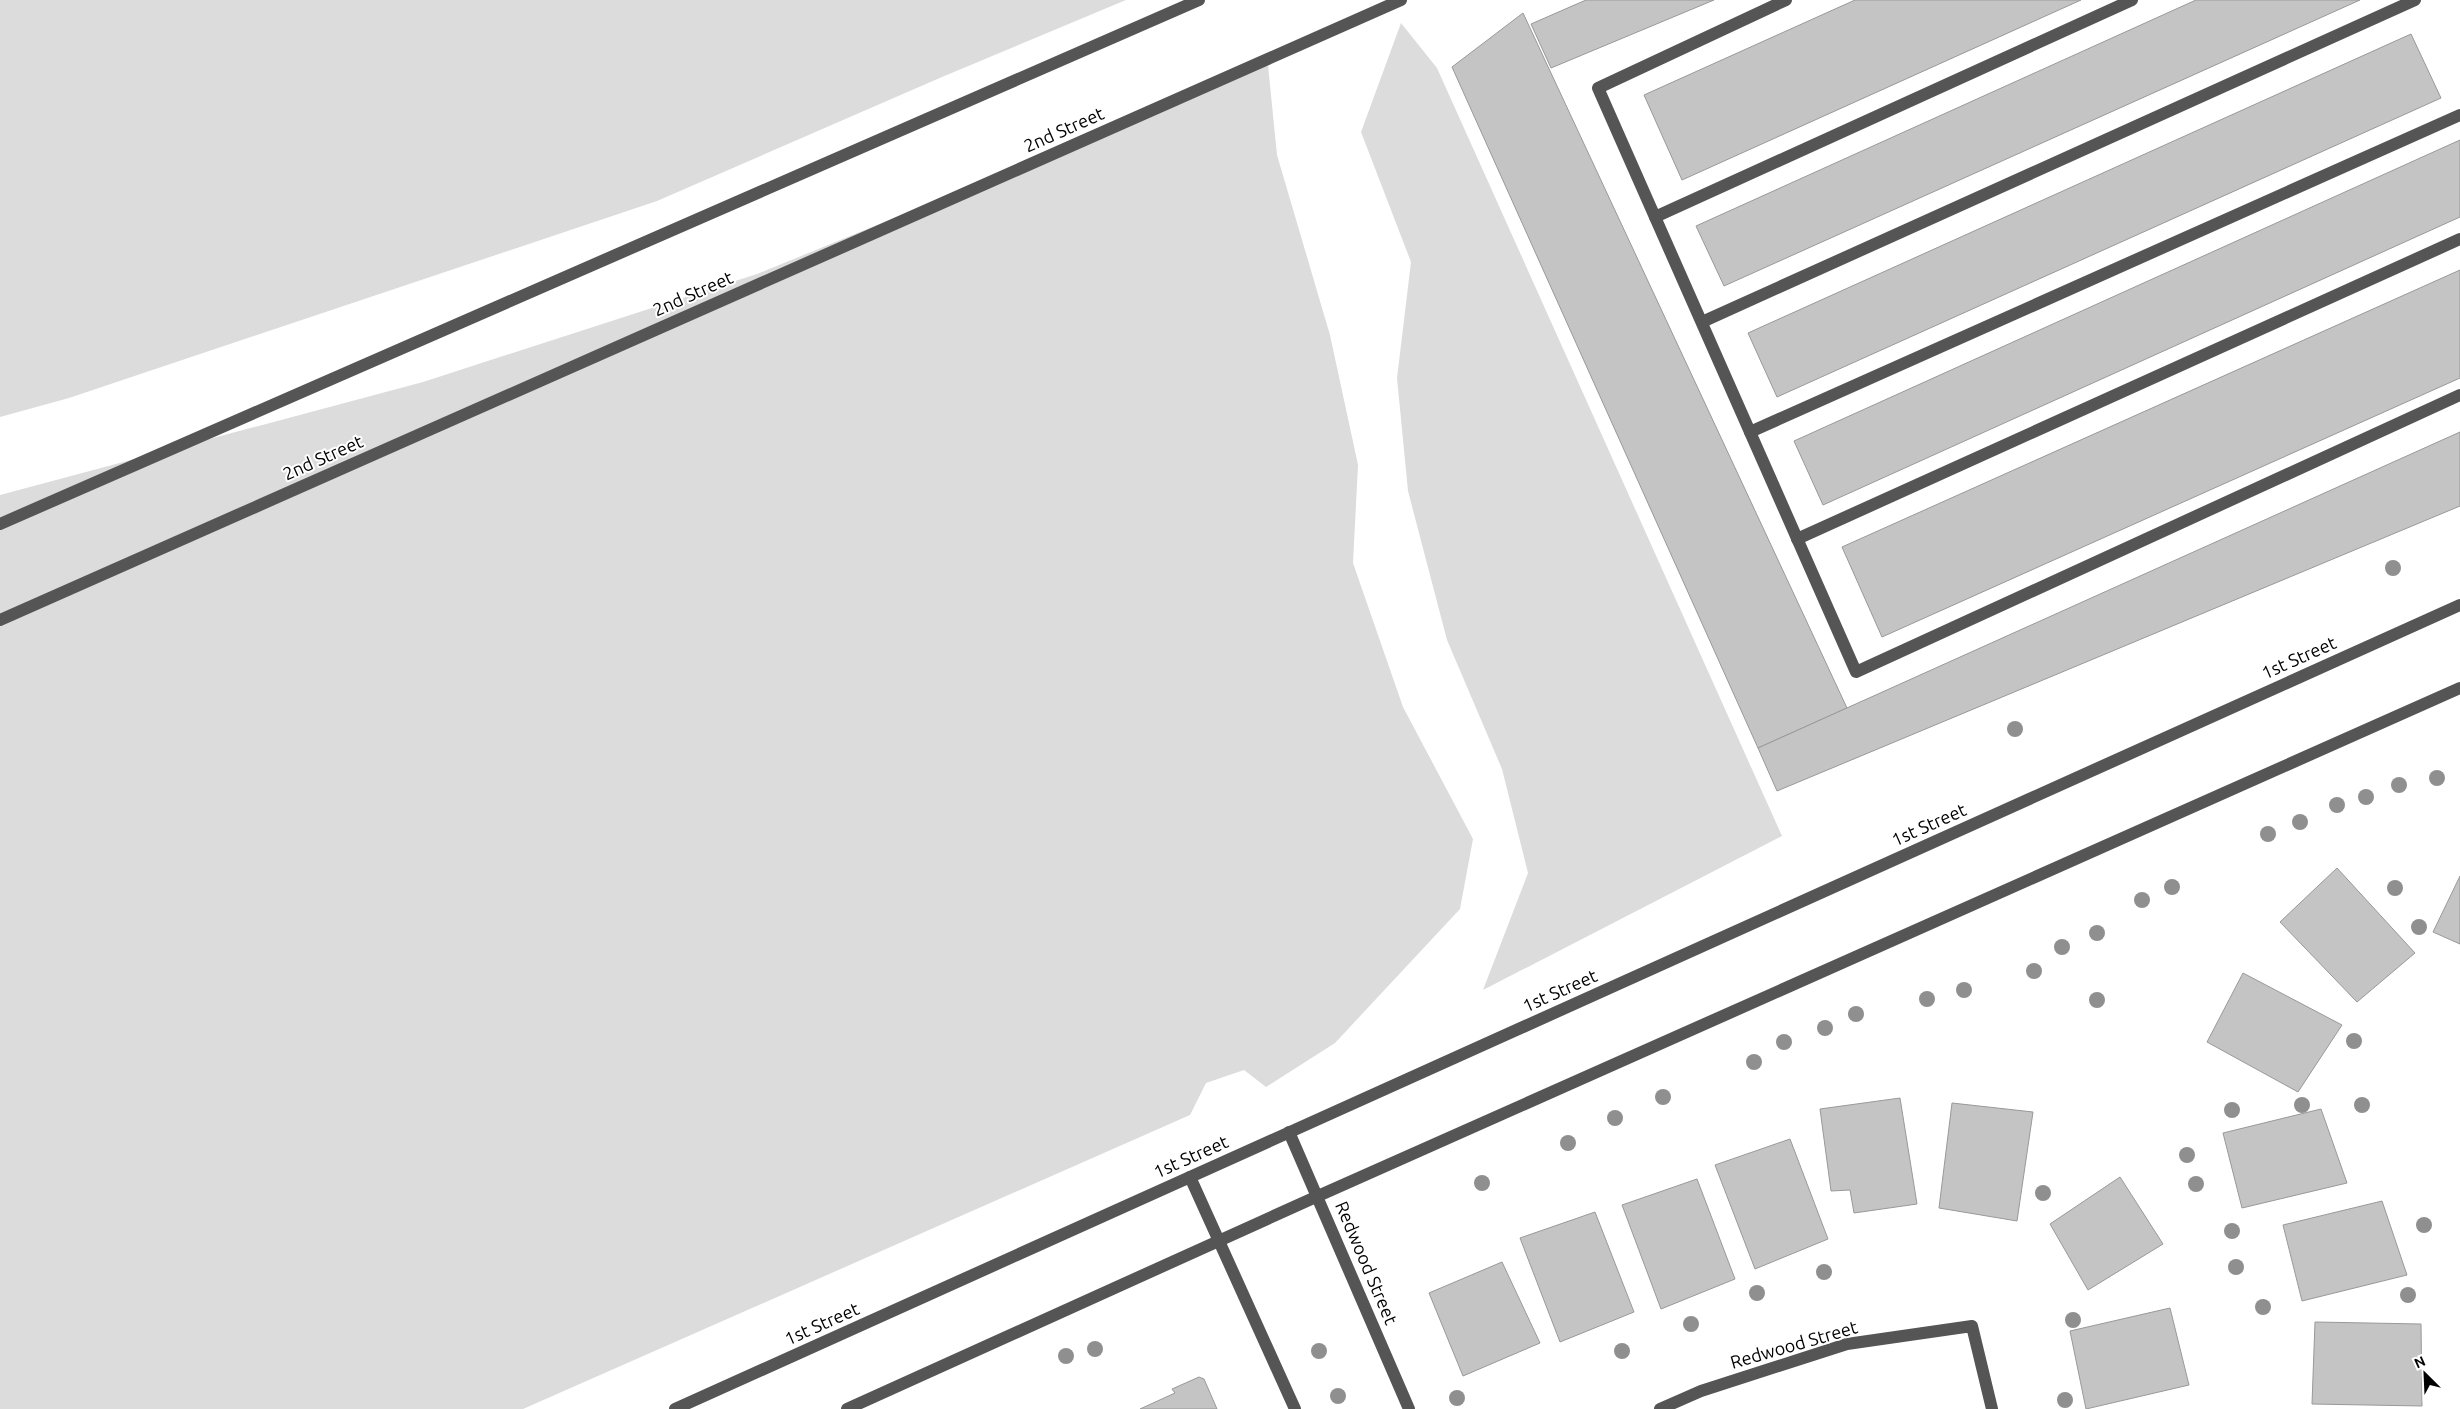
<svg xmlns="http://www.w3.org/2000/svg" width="2460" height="1409" viewBox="0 0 2460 1409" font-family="Ubuntu,sans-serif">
<rect width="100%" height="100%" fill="#fff"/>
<g fill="#dcdcdc">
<path d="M 0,0 L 1126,0 L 942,77 L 657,201 L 69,398 L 0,417 Z"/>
<path d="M 1401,23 L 1437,68 L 1782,836 L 1483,990 L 1528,873 L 1502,769 L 1447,640 L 1408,491 L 1397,378 L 1411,262 L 1361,132 Z"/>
<path d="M 1268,65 L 1277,155 L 1330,335 L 1358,465 L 1353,563 L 1403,707 L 1473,839 L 1460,909 L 1335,1043 L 1266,1087 L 1244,1070 L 1206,1083 L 1190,1115 L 523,1409 L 0,1409 L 0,495 L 423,382 L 757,274 Z"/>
</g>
<g fill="#c4c4c4" stroke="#999">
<path d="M 1586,0 L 1714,0 L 1551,68 L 1531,24 Z"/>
<path d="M 1855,0 L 2081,0 L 1682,180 L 1644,95 Z"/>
<path d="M 2196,0 L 2360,0 L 1724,286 L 1696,226 Z"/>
<path d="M 1523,13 L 1847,708 L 1758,748 L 1452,67 Z"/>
<path d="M 2411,34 L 2441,98 L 1777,397 L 1748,333 Z"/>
<path d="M 2460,140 L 2460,217 L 1823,505 L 1794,441 Z"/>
<path d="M 2460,270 L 2460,378 L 1882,637 L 1842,547 Z"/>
<path d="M 2460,432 L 2460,506 L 1777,791 L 1758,748 Z"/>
<path d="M 2337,868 L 2415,953 L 2357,1002 L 2280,922 Z"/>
<path d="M 2460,876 L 2460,944 L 2433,932 Z"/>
<path d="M 2243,973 L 2342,1025 L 2298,1092 L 2207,1042 Z"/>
<path d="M 1900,1098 L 1917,1204 L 1854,1213 L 1850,1190 L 1831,1191 L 1820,1109 Z"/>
<path d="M 1952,1103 L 2033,1112 L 2017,1221 L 1939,1208 Z"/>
<path d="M 2321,1109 L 2347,1183 L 2242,1208 L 2223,1133 Z"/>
<path d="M 1790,1139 L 1828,1239 L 1755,1269 L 1715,1165 Z"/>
<path d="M 2120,1177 L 2163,1244 L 2088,1290 L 2050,1224 Z"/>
<path d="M 1697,1179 L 1735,1279 L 1661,1309 L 1622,1205 Z"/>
<path d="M 2382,1201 L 2407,1275 L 2302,1301 L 2283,1225 Z"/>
<path d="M 1595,1212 L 1634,1312 L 1560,1342 L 1520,1238 Z"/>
<path d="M 1502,1262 L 1540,1343 L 1463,1376 L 1429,1293 Z"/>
<path d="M 2170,1308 L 2189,1385 L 2086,1409 L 2070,1331 Z"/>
<path d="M 2315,1322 L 2421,1324 L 2422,1406 L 2312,1404 Z"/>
<path d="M 1199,1377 L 1204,1379 L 1217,1409 L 1140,1409 L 1175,1393 L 1172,1389 Z"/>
</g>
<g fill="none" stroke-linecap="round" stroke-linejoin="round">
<g stroke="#555" stroke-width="12">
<path d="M 1786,0 L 1598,88 L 1856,672 L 2460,395"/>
<path d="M 1655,217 L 2132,0"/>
<path d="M 1702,322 L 2415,0"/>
<path d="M 1750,432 L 2460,115"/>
<path d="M 0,524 L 1199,0"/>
<path d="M 1797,539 L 2460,239"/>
<path d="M 0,620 L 1401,0"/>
<path d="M 1289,1132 L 1409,1409"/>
<path d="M 1190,1177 L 1295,1409"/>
<path d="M 675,1409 L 2460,605"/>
<path d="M 847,1409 L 1318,1196 L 2460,688"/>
<path d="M 1660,1409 L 1701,1391 L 1847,1344 L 1972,1326 L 1992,1409"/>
</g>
</g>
<g fill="#8f8f8f">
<circle cx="2393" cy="568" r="8"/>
<circle cx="2015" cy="729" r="8"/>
<circle cx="2437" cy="778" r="8"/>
<circle cx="2399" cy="785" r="8"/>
<circle cx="2366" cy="797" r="8"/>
<circle cx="2337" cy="805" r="8"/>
<circle cx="2300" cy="822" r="8"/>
<circle cx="2268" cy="834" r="8"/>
<circle cx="2172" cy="887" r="8"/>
<circle cx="2395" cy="888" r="8"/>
<circle cx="2142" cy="900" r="8"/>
<circle cx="2419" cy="927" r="8"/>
<circle cx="2097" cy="933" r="8"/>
<circle cx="2062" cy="947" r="8"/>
<circle cx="2034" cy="971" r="8"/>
<circle cx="1964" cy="990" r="8"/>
<circle cx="1927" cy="999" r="8"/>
<circle cx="2097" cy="1000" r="8"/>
<circle cx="1856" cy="1014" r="8"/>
<circle cx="1825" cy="1028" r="8"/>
<circle cx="2354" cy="1041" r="8"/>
<circle cx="1784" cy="1042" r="8"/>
<circle cx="1754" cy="1062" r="8"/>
<circle cx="1663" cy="1097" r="8"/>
<circle cx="2302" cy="1105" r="8"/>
<circle cx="2362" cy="1105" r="8"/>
<circle cx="2232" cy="1110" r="8"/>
<circle cx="1615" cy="1118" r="8"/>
<circle cx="1568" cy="1143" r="8"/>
<circle cx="2187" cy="1155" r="8"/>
<circle cx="1482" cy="1183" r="8"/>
<circle cx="2196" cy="1184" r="8"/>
<circle cx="2043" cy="1193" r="8"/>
<circle cx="2424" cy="1225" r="8"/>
<circle cx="2232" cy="1231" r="8"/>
<circle cx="2236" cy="1267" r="8"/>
<circle cx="1824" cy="1272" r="8"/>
<circle cx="1757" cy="1293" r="8"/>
<circle cx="2408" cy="1295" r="8"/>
<circle cx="2263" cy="1307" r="8"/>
<circle cx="2073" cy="1320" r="8"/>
<circle cx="1691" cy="1324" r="8"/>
<circle cx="1095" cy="1349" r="8"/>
<circle cx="1319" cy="1351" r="8"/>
<circle cx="1622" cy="1351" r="8"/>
<circle cx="1066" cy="1356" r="8"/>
<circle cx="1338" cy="1396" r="8"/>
<circle cx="1457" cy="1398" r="8"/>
<circle cx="2065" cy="1400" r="8"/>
</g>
<g text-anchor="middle" stroke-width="4" stroke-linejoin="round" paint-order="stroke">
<g font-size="18" fill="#000" stroke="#fff">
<text transform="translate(1064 130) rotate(-24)" y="6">2nd Street</text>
<text transform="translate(693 294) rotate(-24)" y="6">2nd Street</text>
<text transform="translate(323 458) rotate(-24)" y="6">2nd Street</text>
<text transform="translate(2299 658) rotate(-24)" y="6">1st Street</text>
<text transform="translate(1929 825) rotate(-24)" y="6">1st Street</text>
<text transform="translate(1560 991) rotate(-24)" y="6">1st Street</text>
<text transform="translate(1191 1157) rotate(-24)" y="6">1st Street</text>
<text transform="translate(1366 1263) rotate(67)" y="6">Redwood Street</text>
<text transform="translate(822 1324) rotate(-24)" y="6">1st Street</text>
<text transform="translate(1794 1345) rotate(-16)" y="6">Redwood Street</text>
</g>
</g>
<g transform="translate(2425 1374) rotate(336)" stroke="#ffffff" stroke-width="4" paint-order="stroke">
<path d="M0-4L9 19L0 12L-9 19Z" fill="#000000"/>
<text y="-8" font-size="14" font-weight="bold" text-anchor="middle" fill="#000000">N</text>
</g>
</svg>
